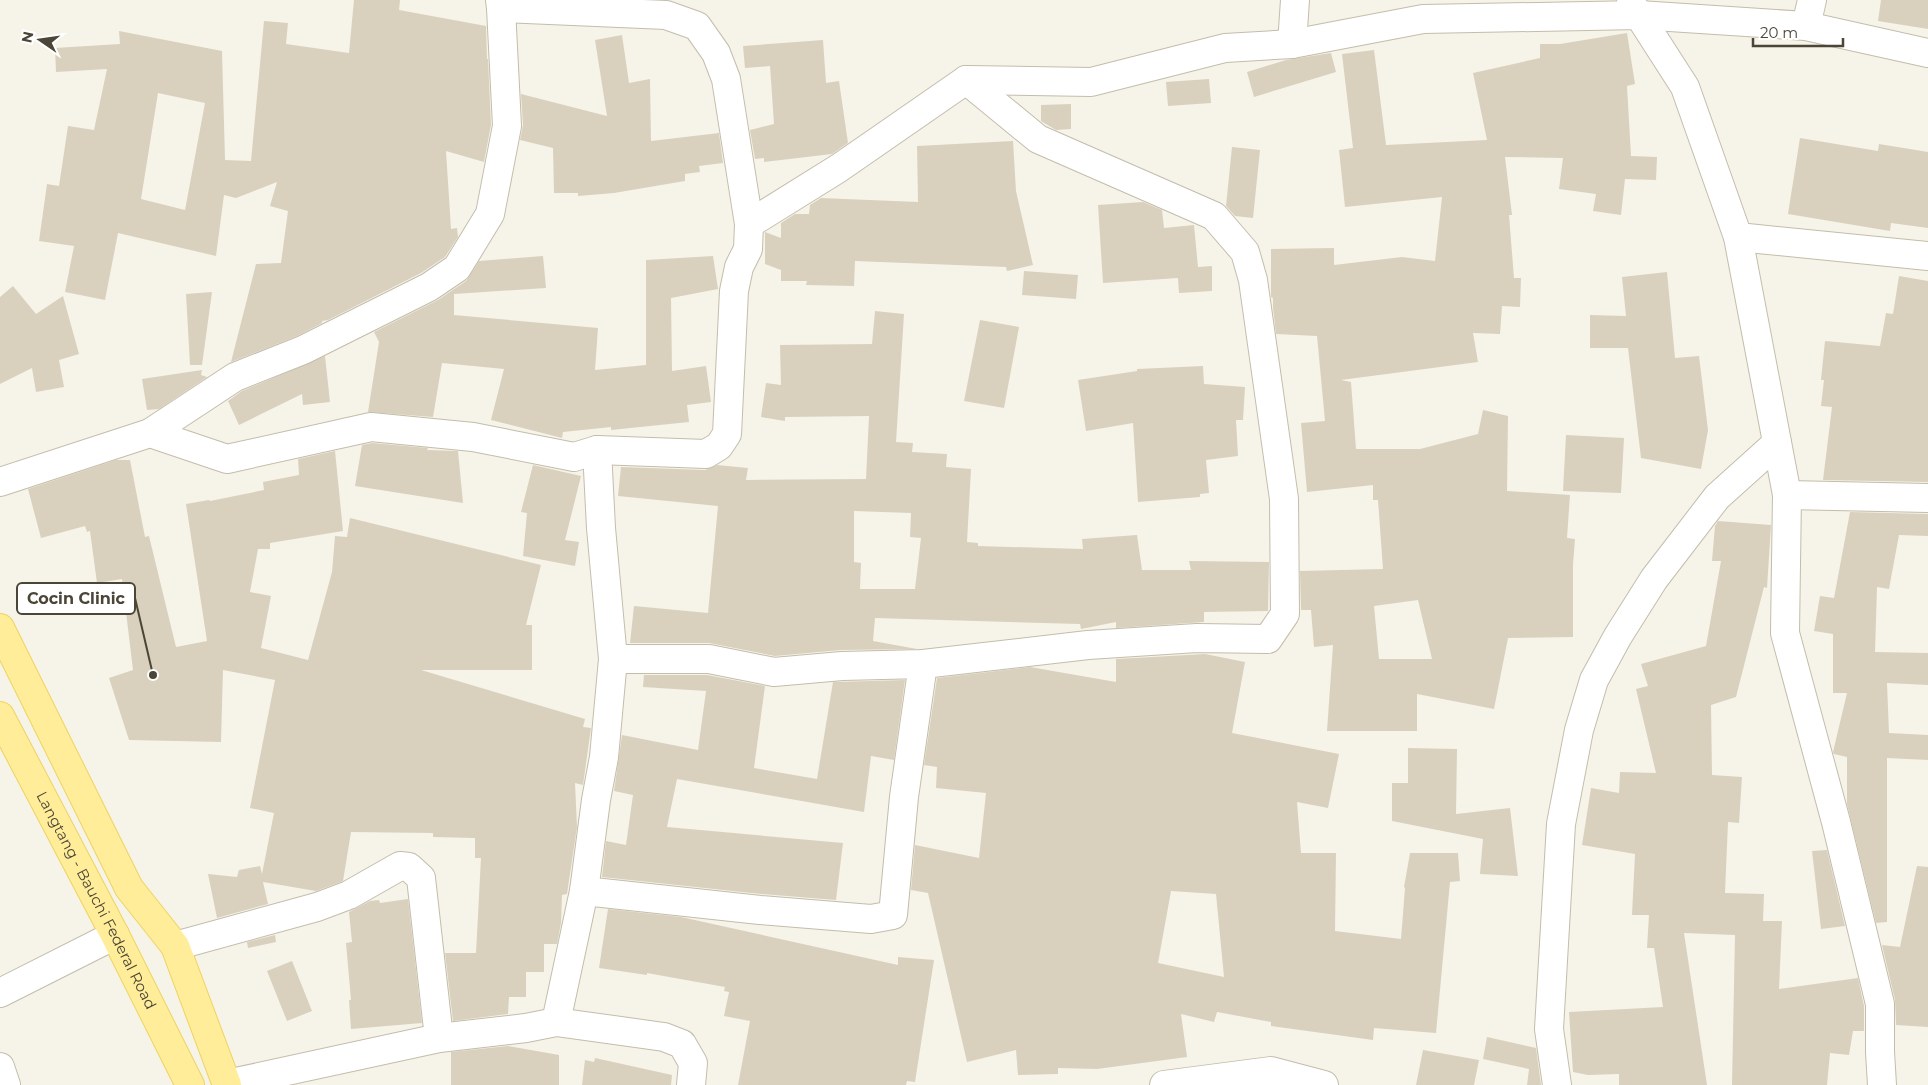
<svg xmlns="http://www.w3.org/2000/svg" width="1928" height="1085" viewBox="0 0 1928 1085" font-family="Montserrat,sans-serif">
<rect width="100%" height="100%" fill="#f6f3e9"/>
<g fill="#d9d1be" fill-rule="evenodd">
<path d="M 354,0 L 400,0 L 399,10 L 486,26 L 487,59 L 488,59 L 491,125 L 484,162 L 446,151 L 451,229 L 457,228 L 458,237 L 445,257 L 421,273 L 328,320 L 322,321 L 322,323 L 297,336 L 231,362 L 256,264 L 281,263 L 288,211 L 270,206 L 277,182 L 236,198 L 224,195 L 216,256 L 118,233 L 105,300 L 65,292 L 74,246 L 39,241 L 47,184 L 59,186 L 68,126 L 94,130 L 107,69 L 56,72 L 55,48 L 120,44 L 119,31 L 222,51 L 225,160 L 251,161 L 264,21 L 288,23 L 286,44 L 349,53 ZM 158,93 L 205,103 L 185,210 L 141,199 Z"/>
<path d="M 1881,0 L 1928,0 L 1928,29 L 1878,21 Z"/>
<path d="M 1627,33 L 1635,84 L 1627,86 L 1631,156 L 1657,157 L 1656,180 L 1625,179 L 1621,215 L 1593,211 L 1596,194 L 1559,189 L 1563,158 L 1505,157 L 1512,215 L 1509,215 L 1514,278 L 1521,278 L 1520,307 L 1502,306 L 1500,334 L 1473,333 L 1478,362 L 1341,380 L 1351,382 L 1356,449 L 1420,449 L 1478,434 L 1483,410 L 1508,416 L 1507,491 L 1570,495 L 1567,538 L 1575,539 L 1573,565 L 1573,637 L 1508,638 L 1494,709 L 1417,694 L 1417,731 L 1327,731 L 1333,645 L 1314,647 L 1311,610 L 1301,610 L 1300,571 L 1383,569 L 1378,500 L 1373,500 L 1373,485 L 1307,492 L 1301,423 L 1325,421 L 1317,336 L 1276,334 L 1273,308 L 1273,298 L 1271,297 L 1271,249 L 1334,248 L 1334,265 L 1402,257 L 1435,261 L 1442,197 L 1345,207 L 1339,150 L 1353,148 L 1342,54 L 1374,50 L 1386,145 L 1487,140 L 1473,73 L 1540,58 L 1540,44 L 1560,44 ZM 1418,600 L 1432,659 L 1379,659 L 1374,606 Z"/>
<path d="M 622,35 L 629,83 L 650,79 L 651,141 L 719,133 L 723,163 L 699,166 L 700,172 L 685,174 L 685,181 L 614,193 L 578,196 L 578,193 L 554,193 L 553,148 L 520,140 L 523,125 L 521,94 L 607,116 L 595,40 Z"/>
<path d="M 823,40 L 826,83 L 839,81 L 848,143 L 832,154 L 764,162 L 764,158 L 755,159 L 750,130 L 774,124 L 770,66 L 745,68 L 743,46 Z"/>
<path d="M 1331,53 L 1336,72 L 1254,97 L 1247,72 L 1286,60 Z"/>
<path d="M 1209,79 L 1211,103 L 1168,106 L 1166,82 Z"/>
<path d="M 1071,104 L 1071,129 L 1056,130 L 1041,121 L 1041,105 Z"/>
<path d="M 1800,138 L 1878,151 L 1879,144 L 1928,152 L 1928,228 L 1891,223 L 1890,231 L 1788,214 Z"/>
<path d="M 1013,141 L 1016,191 L 1033,265 L 1007,271 L 1006,267 L 855,261 L 854,286 L 806,285 L 807,281 L 781,281 L 781,270 L 765,264 L 765,232 L 781,238 L 781,223 L 795,214 L 809,214 L 810,205 L 821,198 L 918,202 L 917,146 Z"/>
<path d="M 1232,147 L 1260,150 L 1253,218 L 1235,216 L 1226,206 Z"/>
<path d="M 1143,202 L 1162,210 L 1164,228 L 1194,225 L 1198,267 L 1212,266 L 1212,291 L 1179,293 L 1178,278 L 1103,283 L 1098,205 Z"/>
<path d="M 543,256 L 546,288 L 454,294 L 454,315 L 598,328 L 595,370 L 646,365 L 646,260 L 713,256 L 718,289 L 671,298 L 672,371 L 706,366 L 711,402 L 687,405 L 689,422 L 611,430 L 611,427 L 563,432 L 562,438 L 491,420 L 504,369 L 442,363 L 433,417 L 368,412 L 379,342 L 374,332 L 438,300 L 466,281 L 479,261 Z"/>
<path d="M 1024,271 L 1078,275 L 1076,299 L 1022,295 Z"/>
<path d="M 1667,272 L 1675,358 L 1699,356 L 1708,430 L 1701,469 L 1641,458 L 1628,348 L 1590,348 L 1590,315 L 1626,316 L 1622,277 Z"/>
<path d="M 1899,276 L 1928,281 L 1928,482 L 1823,480 L 1832,407 L 1821,406 L 1824,380 L 1821,380 L 1825,341 L 1880,346 L 1886,313 L 1893,314 Z"/>
<path d="M 13,286 L 36,314 L 63,296 L 79,354 L 59,360 L 64,387 L 36,392 L 32,368 L 0,384 L 0,297 Z"/>
<path d="M 212,292 L 202,365 L 190,365 L 186,294 Z"/>
<path d="M 875,311 L 904,314 L 896,442 L 913,443 L 912,452 L 947,454 L 946,467 L 971,469 L 967,542 L 978,543 L 978,546 L 1083,549 L 1082,539 L 1137,535 L 1142,570 L 1191,570 L 1189,561 L 1269,562 L 1268,611 L 1204,612 L 1204,622 L 1116,628 L 1116,622 L 1081,629 L 1080,624 L 875,618 L 873,641 L 917,649 L 841,650 L 775,656 L 709,643 L 630,643 L 634,606 L 708,613 L 718,506 L 618,496 L 621,467 L 705,470 L 717,465 L 748,468 L 746,480 L 866,479 L 869,416 L 785,417 L 785,421 L 761,417 L 766,383 L 781,385 L 780,345 L 872,344 ZM 854,511 L 911,513 L 910,537 L 921,538 L 915,589 L 860,589 L 861,563 L 854,562 Z"/>
<path d="M 980,320 L 1019,327 L 1004,408 L 964,401 Z"/>
<path d="M 325,356 L 330,402 L 303,405 L 302,394 L 239,425 L 228,401 L 242,391 Z"/>
<path d="M 1203,366 L 1204,384 L 1245,387 L 1243,420 L 1236,420 L 1238,456 L 1206,460 L 1209,493 L 1200,494 L 1200,497 L 1138,502 L 1133,423 L 1086,431 L 1078,380 L 1137,371 L 1137,369 Z"/>
<path d="M 202,370 L 201,375 L 207,377 L 159,409 L 147,410 L 142,379 Z"/>
<path d="M 1566,435 L 1624,438 L 1621,493 L 1563,491 Z"/>
<path d="M 372,443 L 428,448 L 427,450 L 458,451 L 463,503 L 355,486 L 362,445 Z"/>
<path d="M 335,451 L 343,531 L 270,543 L 270,549 L 258,549 L 250,592 L 271,596 L 261,648 L 308,660 L 332,572 L 335,536 L 347,537 L 350,518 L 541,565 L 526,625 L 532,625 L 532,670 L 421,670 L 585,719 L 583,727 L 591,728 L 583,785 L 575,783 L 577,827 L 567,894 L 562,895 L 561,923 L 557,944 L 544,944 L 544,972 L 526,972 L 526,997 L 509,997 L 508,1014 L 453,1021 L 445,953 L 476,953 L 481,858 L 475,858 L 475,838 L 433,837 L 433,833 L 351,832 L 343,881 L 316,891 L 263,882 L 268,904 L 217,918 L 208,874 L 237,877 L 239,870 L 260,866 L 262,874 L 274,813 L 250,808 L 275,680 L 223,670 L 221,742 L 129,740 L 109,678 L 133,670 L 122,579 L 97,583 L 90,531 L 87,532 L 85,526 L 41,538 L 28,489 L 116,460 L 130,460 L 145,537 L 149,536 L 176,647 L 207,641 L 186,504 L 209,500 L 210,501 L 264,490 L 263,482 L 299,475 L 298,459 Z"/>
<path d="M 533,465 L 581,476 L 565,540 L 579,542 L 575,566 L 523,556 L 527,513 L 521,512 Z"/>
<path d="M 1850,512 L 1928,514 L 1928,536 L 1899,535 L 1889,589 L 1877,587 L 1875,652 L 1928,653 L 1928,685 L 1887,683 L 1889,733 L 1928,735 L 1928,760 L 1887,758 L 1887,922 L 1876,923 L 1847,804 L 1847,757 L 1834,754 L 1833,752 L 1847,693 L 1833,693 L 1833,634 L 1814,631 L 1820,596 L 1834,598 Z"/>
<path d="M 1718,521 L 1771,525 L 1767,588 L 1764,587 L 1736,697 L 1711,705 L 1712,775 L 1742,777 L 1739,823 L 1728,822 L 1725,893 L 1764,894 L 1763,921 L 1782,921 L 1779,989 L 1858,978 L 1864,1006 L 1864,1031 L 1853,1031 L 1849,1055 L 1830,1053 L 1827,1085 L 1732,1085 L 1735,935 L 1684,933 L 1707,1085 L 1619,1085 L 1619,1074 L 1588,1075 L 1573,1072 L 1569,1012 L 1663,1007 L 1654,948 L 1647,948 L 1649,915 L 1632,915 L 1635,854 L 1582,845 L 1591,788 L 1619,793 L 1620,772 L 1656,773 L 1636,689 L 1648,686 L 1641,664 L 1706,646 L 1721,561 L 1712,561 L 1715,526 Z"/>
<path d="M 1205,654 L 1245,662 L 1232,733 L 1339,754 L 1328,808 L 1297,802 L 1301,853 L 1336,853 L 1335,931 L 1401,939 L 1405,888 L 1404,887 L 1410,853 L 1458,853 L 1460,881 L 1450,882 L 1436,1033 L 1374,1028 L 1373,1040 L 1271,1026 L 1271,1022 L 1217,1012 L 1214,1022 L 1181,1014 L 1187,1057 L 1097,1069 L 1058,1068 L 1058,1074 L 1018,1075 L 1016,1050 L 967,1062 L 928,893 L 911,890 L 915,845 L 979,858 L 986,793 L 936,788 L 937,767 L 924,765 L 937,678 L 1030,667 L 1116,682 L 1116,659 ZM 1171,891 L 1216,894 L 1224,977 L 1158,963 Z"/>
<path d="M 644,675 L 707,675 L 765,686 L 754,768 L 817,779 L 833,682 L 905,680 L 894,760 L 871,756 L 864,812 L 677,779 L 667,827 L 843,843 L 836,900 L 761,894 L 602,877 L 606,841 L 626,845 L 633,795 L 614,791 L 622,735 L 698,750 L 706,691 L 643,687 Z"/>
<path d="M 1408,748 L 1457,749 L 1456,814 L 1510,808 L 1518,876 L 1480,874 L 1483,839 L 1392,821 L 1392,783 L 1408,783 Z"/>
<path d="M 1827,850 L 1845,926 L 1821,929 L 1812,851 Z"/>
<path d="M 1917,866 L 1928,867 L 1928,1027 L 1896,1025 L 1895,1000 L 1882,945 L 1900,947 Z"/>
<path d="M 408,899 L 422,1023 L 351,1029 L 349,1000 L 351,1000 L 346,943 L 352,942 L 349,912 L 370,901 L 379,900 L 380,903 Z"/>
<path d="M 608,909 L 681,917 L 898,965 L 898,957 L 934,960 L 915,1082 L 907,1081 L 906,1085 L 738,1085 L 750,1021 L 724,1016 L 729,992 L 724,991 L 725,987 L 647,973 L 647,975 L 599,968 Z"/>
<path d="M 275,935 L 276,942 L 248,948 L 247,942 Z"/>
<path d="M 292,961 L 312,1011 L 287,1021 L 267,971 Z"/>
<path d="M 1487,1037 L 1536,1048 L 1541,1085 L 1527,1085 L 1529,1069 L 1483,1059 Z"/>
<path d="M 508,1046 L 559,1055 L 559,1085 L 451,1085 L 451,1052 Z"/>
<path d="M 1423,1050 L 1479,1060 L 1474,1085 L 1416,1085 Z"/>
<path d="M 595,1058 L 672,1075 L 671,1085 L 582,1085 L 585,1060 L 594,1062 Z"/>
</g>
<g fill="none" stroke-linecap="round" stroke-linejoin="round">
<defs>
<g id="minor">
<path d="M 1631,3 L 1685,87 L 1738,237 L 1787,495 L 1785,633 L 1836,822 L 1880,1004 L 1880,1052 L 1882,1085"/>
<path d="M 501,8 L 666,15 L 697,26 L 716,53 L 726,79 L 749,224 L 748,249 L 739,267 L 734,291 L 727,434 L 719,446 L 706,454 L 597,450"/>
<path d="M 1806,26 L 1812,0"/>
<path d="M 1292,44 L 1295,0"/>
<path d="M 749,224 L 839,168 L 966,80 L 1091,82 L 1225,48 L 1292,44 L 1423,19 L 1639,15 L 1806,26 L 1928,53"/>
<path d="M 1738,237 L 1928,256"/>
<path d="M 150,433 L 235,377 L 303,350 L 429,287 L 457,268 L 490,214 L 507,126 L 501,8 L 500,0"/>
<path d="M 0,482 L 150,433 L 227,459 L 371,427 L 473,437 L 574,457 L 597,450 L 601,528 L 613,659 L 604,757 L 596,800 L 584,891 L 556,1022"/>
<path d="M 1787,495 L 1928,498"/>
<path d="M 613,659 L 709,659 L 774,672 L 842,666 L 923,664 L 1088,645 L 1197,638 L 1268,639 L 1285,614 L 1284,499 L 1253,280 L 1245,252 L 1214,216 L 1038,139 L 966,80"/>
<path d="M 584,891 L 760,910 L 871,919 L 893,915 L 904,797 L 923,664"/>
<path d="M 175,946 L 317,907 L 349,895 L 400,866 L 409,867 L 421,878 L 439,1038"/>
<path d="M 0,993 L 115,935"/>
<path d="M 0,1067 L 6,1085"/>
<path d="M 227,1084 L 439,1038 L 526,1028 L 556,1022 L 664,1037 L 682,1044 L 693,1063 L 691,1085"/>
<path d="M 1164,1085 L 1271,1071 L 1324,1085"/>
<path d="M 1557,1085 L 1549,1029 L 1561,824 L 1579,730 L 1594,680 L 1618,636 L 1654,579 L 1717,497 L 1777,443"/>
</g>
<g id="major">
<path d="M 0,628 L 129,888 L 175,946 L 227,1085"/>
<path id="s1" d="M 0,716 L 115,935 L 190,1085"/>
</g>
</defs>
<use href="#minor" stroke="#c3bdab" stroke-width="30"/>
<use href="#major" stroke="#efd35f" stroke-width="30"/>
<use href="#minor" stroke="#fff" stroke-width="28"/>
<use href="#major" stroke="#ffed99" stroke-width="28"/>
</g>
<g text-anchor="middle" stroke-width="5" stroke-linejoin="round" paint-order="stroke">
<g font-size="15" fill="#4b4537" stroke="#fff">
<text dy="5" stroke="none"><textPath href="#s1" startOffset="208">Langtang - Bauchi Federal Road</textPath></text>
</g>
</g>
<path fill="none" stroke="#4b4537" stroke-width="2" d="M153 675L135 598"/>
<circle fill="#4b4537" stroke="#fff" stroke-width="2" cx="153" cy="675" r="5"/>
<rect fill="#fff" stroke="#4b4537" stroke-width="2" x="17" y="583" width="118" height="31" rx="5"/>
<g font-size="16" text-anchor="middle" font-weight="bold" fill="#4b4537">
<text x="76" y="604">Cocin Clinic</text>
</g>
<g transform="translate(40 40) rotate(283)" stroke="#ffffff" stroke-width="4" paint-order="stroke">
<path d="M0-4L9 19L0 12L-9 19Z" fill="#4b4537"/>
<text y="-8" font-size="14" font-weight="bold" text-anchor="middle" fill="#4b4537">N</text>
</g>
<path d="M1753 38v8h90v-8" fill="none" stroke="#4b4537" stroke-width="2.5"/>
<text x="1760" y="38" font-size="15" fill="#4b4537" stroke="#ffffff" stroke-width="4" paint-order="stroke">20 m</text>
</svg>
